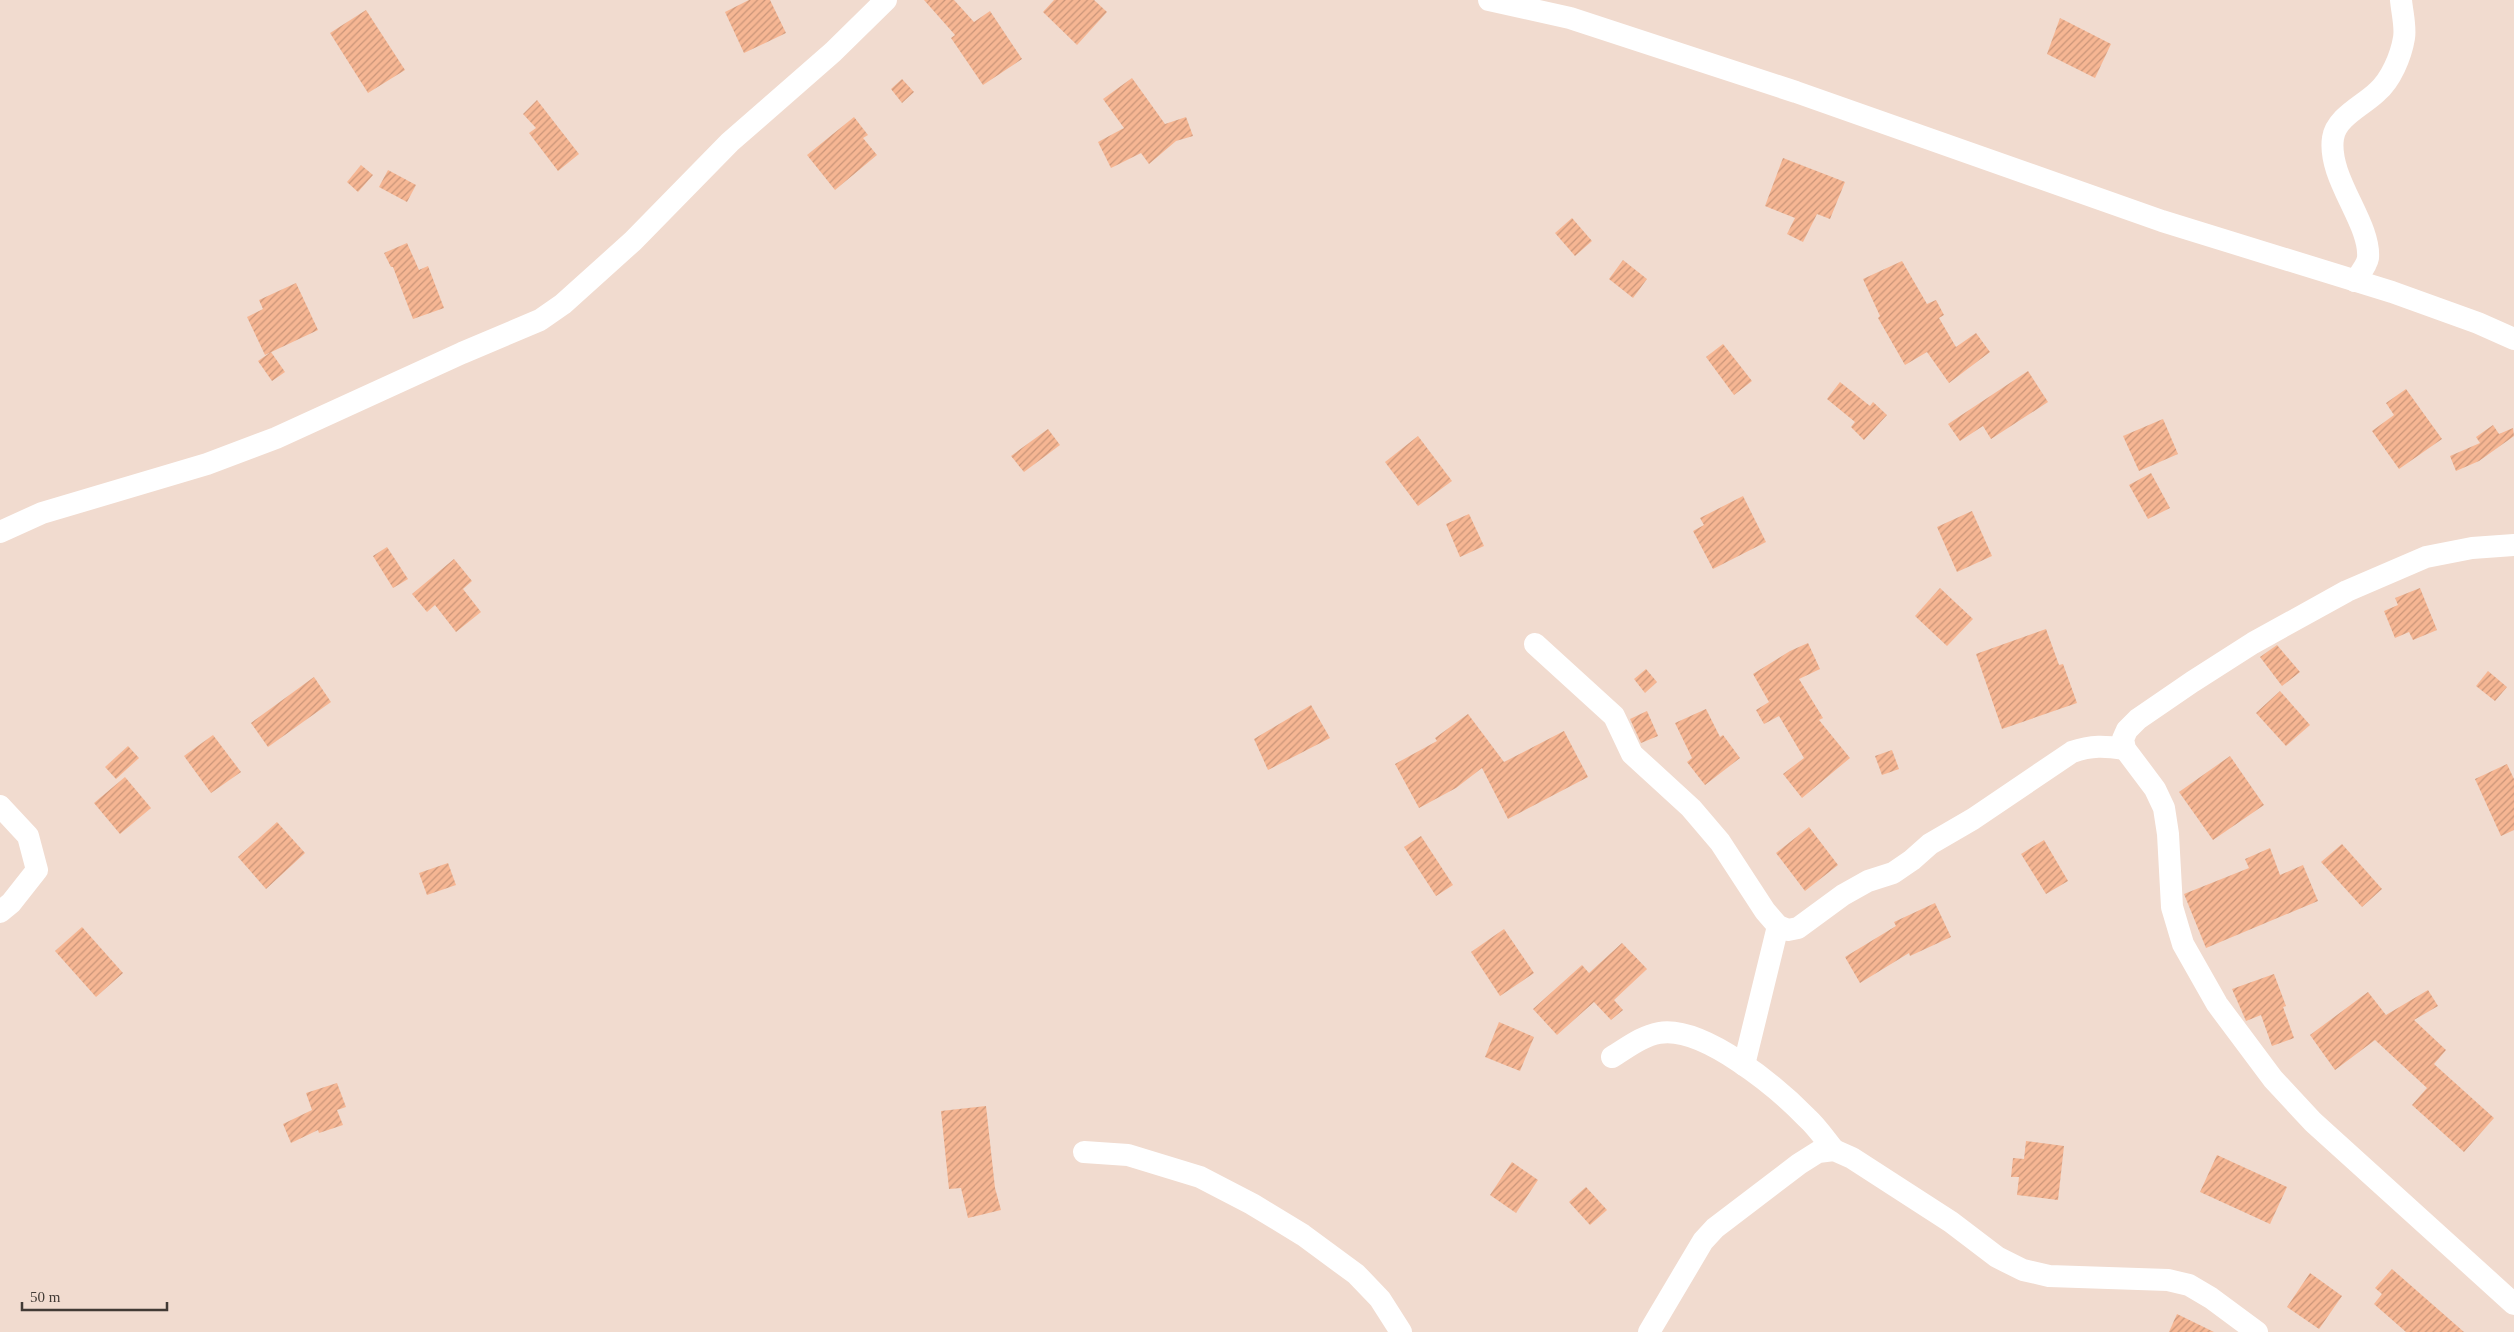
<svg xmlns="http://www.w3.org/2000/svg" width="2514" height="1332" viewBox="0 0 2514 1332" font-family="Georgia,serif">
<defs>
<pattern id="building-hatch" width="6" height="6" patternUnits="userSpaceOnUse" patternTransform="scale(1.25)"><rect width="6" height="6" fill="#f6b693"/><path d="M-1 1l2-2M0 6l6-6M5 7l2-2" fill="none" stroke="#c99579"/></pattern>
</defs>
<rect width="100%" height="100%" fill="#f1dbcf"/>
<g fill="url(#building-hatch)">
<path d="M 749,0 L 770,0 L 786,33 L 744,53 L 725,12 Z"/>
<path d="M 924,0 L 954,0 L 974,22 L 990,11 L 1022,59 L 983,85 L 951,38 L 955,35 Z"/>
<path d="M 1054,0 L 1094,0 L 1107,12 L 1077,45 L 1043,12 Z"/>
<path d="M 366,10 L 405,70 L 368,93 L 330,33 Z"/>
<path d="M 2060,18 L 2111,44 L 2095,78 L 2047,54 Z"/>
<path d="M 1132,78 L 1165,124 L 1186,117 L 1193,136 L 1176,141 L 1149,164 L 1141,153 L 1111,168 L 1098,142 L 1124,128 L 1103,99 Z"/>
<path d="M 902,79 L 914,92 L 902,103 L 891,89 Z"/>
<path d="M 537,100 L 579,154 L 558,171 L 529,133 L 536,128 L 523,114 Z"/>
<path d="M 854,117 L 868,135 L 863,138 L 877,155 L 835,190 L 807,155 Z"/>
<path d="M 1783,158 L 1845,182 L 1830,219 L 1817,214 L 1803,242 L 1787,234 L 1795,218 L 1765,206 Z"/>
<path d="M 361,165 L 373,175 L 358,192 L 347,182 Z"/>
<path d="M 388,170 L 416,185 L 407,202 L 379,187 Z"/>
<path d="M 1572,218 L 1592,241 L 1575,256 L 1555,233 Z"/>
<path d="M 407,243 L 419,270 L 428,266 L 444,308 L 413,319 L 393,267 L 391,267 L 384,253 Z"/>
<path d="M 1623,260 L 1647,279 L 1633,298 L 1609,279 Z"/>
<path d="M 1902,261 L 1927,304 L 1936,300 L 1944,315 L 1939,318 L 1956,347 L 1976,333 L 1990,352 L 1949,383 L 1927,352 L 1905,365 L 1878,318 L 1880,316 L 1863,279 Z"/>
<path d="M 296,283 L 318,330 L 265,355 L 247,317 L 263,309 L 259,300 Z"/>
<path d="M 1723,344 L 1752,381 L 1734,395 L 1706,357 Z"/>
<path d="M 271,352 L 285,372 L 272,381 L 258,361 Z"/>
<path d="M 2028,371 L 2048,402 L 1991,439 L 1983,426 L 1960,441 L 1948,424 Z"/>
<path d="M 1840,382 L 1870,406 L 1873,402 L 1887,415 L 1864,440 L 1851,427 L 1855,422 L 1827,399 Z"/>
<path d="M 2406,389 L 2442,439 L 2399,469 L 2372,431 L 2394,415 L 2386,403 Z"/>
<path d="M 2163,419 L 2178,454 L 2139,471 L 2123,436 Z"/>
<path d="M 2493,425 L 2499,434 L 2513,428 L 2514,436 L 2479,461 L 2456,471 L 2450,456 L 2480,443 L 2476,437 Z"/>
<path d="M 1048,429 L 1060,445 L 1024,472 L 1011,456 Z"/>
<path d="M 1418,436 L 1452,481 L 1418,506 L 1385,462 Z"/>
<path d="M 2151,473 L 2170,508 L 2148,519 L 2129,485 Z"/>
<path d="M 1743,496 L 1766,542 L 1713,569 L 1693,531 L 1704,525 L 1700,518 Z"/>
<path d="M 1972,511 L 1992,556 L 1957,572 L 1937,527 Z"/>
<path d="M 1469,514 L 1484,546 L 1460,557 L 1446,524 Z"/>
<path d="M 387,547 L 408,579 L 393,588 L 373,556 Z"/>
<path d="M 454,559 L 472,581 L 463,589 L 481,612 L 456,632 L 435,605 L 427,612 L 412,594 Z"/>
<path d="M 1940,588 L 1973,619 L 1947,646 L 1915,616 Z"/>
<path d="M 2420,588 L 2437,630 L 2413,640 L 2409,632 L 2395,638 L 2384,611 L 2398,605 L 2395,598 Z"/>
<path d="M 2046,629 L 2059,665 L 2063,664 L 2077,703 L 2002,729 L 1976,654 Z"/>
<path d="M 1808,643 L 1820,669 L 1799,679 L 1823,718 L 1819,720 L 1850,758 L 1802,798 L 1783,774 L 1804,758 L 1779,716 L 1764,724 L 1756,710 L 1769,702 L 1753,674 L 1790,651 Z"/>
<path d="M 2277,645 L 2300,672 L 2282,686 L 2260,657 Z"/>
<path d="M 1646,669 L 1657,682 L 1645,693 L 1634,679 Z"/>
<path d="M 2488,671 L 2507,687 L 2495,701 L 2476,686 Z"/>
<path d="M 314,677 L 331,702 L 268,747 L 251,723 Z"/>
<path d="M 2280,691 L 2310,725 L 2286,746 L 2256,713 Z"/>
<path d="M 1311,705 L 1330,738 L 1268,770 L 1254,739 Z"/>
<path d="M 1706,709 L 1720,737 L 1723,735 L 1740,758 L 1705,785 L 1687,762 L 1692,758 L 1675,723 Z"/>
<path d="M 1647,711 L 1658,736 L 1641,743 L 1630,719 Z"/>
<path d="M 1468,714 L 1504,762 L 1564,731 L 1588,777 L 1508,819 L 1482,768 L 1456,788 L 1419,808 L 1395,764 L 1437,741 L 1435,738 Z"/>
<path d="M 213,735 L 241,772 L 211,793 L 184,756 Z"/>
<path d="M 128,746 L 139,758 L 116,779 L 105,767 Z"/>
<path d="M 1892,750 L 1899,769 L 1882,775 L 1875,756 Z"/>
<path d="M 2230,756 L 2264,805 L 2213,840 L 2179,792 Z"/>
<path d="M 2507,764 L 2514,779 L 2514,830 L 2501,836 L 2475,779 Z"/>
<path d="M 125,777 L 151,808 L 120,834 L 94,803 Z"/>
<path d="M 277,822 L 305,853 L 266,889 L 238,857 Z"/>
<path d="M 1809,827 L 1838,865 L 1805,891 L 1776,853 Z"/>
<path d="M 1421,836 L 1453,885 L 1436,896 L 1404,847 Z"/>
<path d="M 2044,840 L 2068,881 L 2046,894 L 2021,854 Z"/>
<path d="M 2342,844 L 2382,889 L 2362,907 L 2321,862 Z"/>
<path d="M 2270,848 L 2280,875 L 2303,865 L 2318,901 L 2206,948 L 2184,894 L 2249,868 L 2245,859 Z"/>
<path d="M 448,863 L 456,885 L 427,895 L 419,873 Z"/>
<path d="M 1935,903 L 1951,937 L 1910,956 L 1909,953 L 1860,983 L 1845,957 L 1896,926 L 1894,922 Z"/>
<path d="M 82,927 L 123,973 L 96,997 L 55,951 Z"/>
<path d="M 1504,929 L 1534,973 L 1500,996 L 1471,952 Z"/>
<path d="M 1622,943 L 1647,969 L 1614,1000 L 1623,1010 L 1611,1020 L 1594,1002 L 1557,1035 L 1533,1009 L 1582,965 L 1589,973 Z"/>
<path d="M 2274,974 L 2286,1006 L 2283,1007 L 2294,1038 L 2272,1046 L 2261,1015 L 2246,1021 L 2232,989 Z"/>
<path d="M 2428,990 L 2438,1006 L 2414,1020 L 2446,1050 L 2434,1064 L 2494,1118 L 2464,1152 L 2412,1105 L 2427,1088 L 2375,1040 L 2335,1070 L 2310,1035 L 2368,992 L 2386,1015 Z"/>
<path d="M 1499,1022 L 1534,1037 L 1520,1071 L 1485,1057 Z"/>
<path d="M 337,1083 L 346,1107 L 337,1110 L 343,1125 L 319,1133 L 318,1130 L 291,1143 L 283,1124 L 312,1110 L 306,1093 Z"/>
<path d="M 986,1106 L 995,1188 L 1001,1210 L 968,1218 L 961,1188 L 949,1189 L 941,1111 Z"/>
<path d="M 2026,1141 L 2064,1146 L 2058,1200 L 2017,1195 L 2019,1177 L 2011,1177 L 2013,1158 L 2024,1159 Z"/>
<path d="M 2217,1155 L 2287,1187 L 2270,1224 L 2200,1192 Z"/>
<path d="M 1512,1162 L 1538,1180 L 1516,1213 L 1490,1195 Z"/>
<path d="M 1586,1187 L 1607,1210 L 1590,1225 L 1569,1202 Z"/>
<path d="M 2392,1269 L 2464,1332 L 2406,1332 L 2374,1304 L 2382,1294 L 2375,1288 Z"/>
<path d="M 2310,1273 L 2342,1296 L 2319,1329 L 2287,1307 Z"/>
<path d="M 2177,1314 L 2214,1332 L 2169,1332 Z"/>
</g>
<g fill="none" stroke-linecap="round" stroke-linejoin="round">
<g stroke="#fff" stroke-width="22">
<path d="M 1489,0 L 1570,18 L 1796,92 L 2162,221 L 2392,292 L 2478,323 L 2514,339"/>
<path d="M 2355,281 C 2359,275 2367,265 2368,258 C 2371,223 2327,178 2333,138 C 2336,117 2364,105 2377,92 C 2391,80 2401,56 2404,38 C 2406,27 2402,12 2401,0"/>
<path d="M 0,532 L 42,513 L 207,464 L 276,438 L 462,353 L 540,320 L 563,304 L 633,241 L 730,142 L 833,52 L 886,0"/>
<path d="M 2514,545 L 2472,548 L 2426,557 L 2347,591 L 2253,643 L 2192,682 L 2138,719 L 2127,730 L 2123,739 L 2125,749 L 2155,789 L 2164,808 L 2168,834 L 2172,907 L 2183,944 L 2217,1004 L 2273,1079 L 2313,1122 L 2514,1304"/>
<path d="M 1535,644 L 1614,716 L 1632,754 L 1691,808 L 1720,842 L 1765,911 L 1778,926 L 1788,930 L 1798,928 L 1843,895 L 1868,881 L 1893,873 L 1912,860 L 1930,844 L 1973,819 L 2072,752 C 2092,745 2105,746 2125,749"/>
<path d="M 0,806 L 28,836 L 37,870 L 11,903 L 0,912"/>
<path d="M 1612,1057 C 1627,1048 1642,1036 1659,1033 C 1703,1025 1778,1088 1807,1118 C 1817,1127 1825,1139 1834,1150"/>
<path d="M 1744,1065 L 1778,926"/>
<path d="M 1084,1152 L 1128,1155 L 1200,1177 L 1252,1204 L 1303,1235 L 1356,1274 L 1380,1299 L 1401,1332"/>
<path d="M 1649,1332 L 1703,1241 L 1715,1228 L 1799,1164 L 1818,1152 L 1834,1150 L 1852,1158 L 1951,1222 L 1997,1257 L 2023,1270 L 2049,1276 L 2168,1280 L 2189,1285 L 2211,1298 L 2257,1332"/>
</g>
</g>
<path d="M22 1302v8h145v-8" fill="none" stroke="#423a35" stroke-width="2.5"/>
<text x="30" y="1302" font-size="15" fill="#423a35" stroke="#f1dbcf" stroke-width="4" paint-order="stroke">50 m</text>
</svg>
